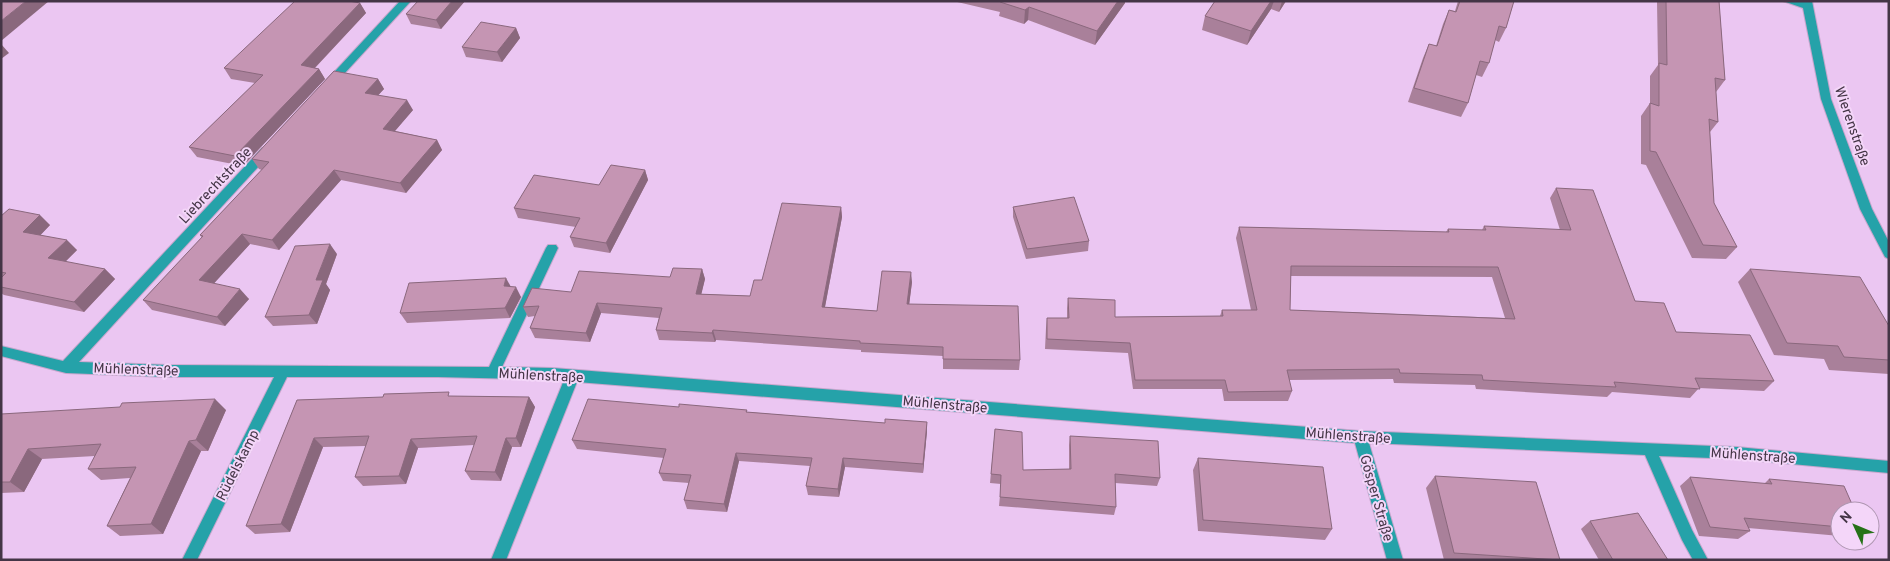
<svg xmlns="http://www.w3.org/2000/svg" width="1890" height="561" viewBox="0 0 1890 561" font-family="Overpass,sans-serif">
<rect width="100%" height="100%" fill="#ebc6f2"/>
<g fill="none" stroke-linecap="round" stroke-linejoin="round">
<defs>
<g id="minor">
<path d="M 400,1 L 411,1 L 333,86 L 325,86 L 324,84 L 325,82 Z"/>
<path d="M 1783,1 L 1812,1 L 1831,99 L 1872,209 L 1889,242 L 1889,259 L 1885,257 L 1860,209 L 1821,99 L 1803,8 Z"/>
<path d="M 266,147 L 272,151 L 270,154 L 79,362 L 168,365 L 489,367 L 546,248 L 548,245 L 556,245 L 558,248 L 502,367 L 553,368 L 1360,431 L 1737,447 L 1889,461 L 1889,473 L 1737,459 L 1659,456 L 1692,530 L 1708,560 L 1693,560 L 1682,540 L 1645,455 L 1369,443 L 1403,560 L 1387,560 L 1355,443 L 577,382 L 506,560 L 491,560 L 564,380 L 438,377 L 287,377 L 197,560 L 182,560 L 274,377 L 168,377 L 66,373 L 1,356 L 1,346 L 63,361 L 262,148 Z"/>
</g>
</defs>
<use href="#minor" stroke="#c6a6cc" stroke-width="2"/>
<use href="#minor" fill="#25a2a9" fill-rule="evenodd"/>
</g>
<g fill="#a9809a" fill-rule="evenodd">
<path d="M 465,1 L 441,29 L 411,24 L 406,14 Z"/>
<path d="M 953,1 L 1125,1 L 1125,3 L 1095,45 L 1028,20 L 1024,24 L 999,16 L 1000,12 Z"/>
<path d="M 1215,1 L 1286,1 L 1279,12 L 1271,9 L 1247,45 L 1202,30 L 1205,16 Z"/>
<path d="M 1458,1 L 1514,1 L 1506,28 L 1499,42 L 1495,40 L 1489,63 L 1482,77 L 1476,75 L 1468,103 L 1461,117 L 1408,102 L 1423,58 L 1429,44 L 1436,46 L 1443,24 L 1449,10 L 1455,11 Z"/>
<path d="M 1657,1 L 1719,1 L 1725,80 L 1716,92 L 1718,122 L 1710,132 L 1714,203 L 1737,247 L 1726,259 L 1692,258 L 1646,165 L 1641,164 L 1641,116 L 1650,103 L 1650,76 L 1658,65 Z"/>
<path d="M 360,3 L 366,13 L 315,68 L 319,69 L 325,79 L 243,166 L 197,157 L 189,147 L 255,83 L 231,79 L 224,68 Z"/>
<path d="M 516,28 L 520,38 L 502,62 L 466,57 L 462,47 Z"/>
<path d="M 378,79 L 384,89 L 378,95 L 413,110 L 395,131 L 437,140 L 442,150 L 406,193 L 341,180 L 279,250 L 250,244 L 214,283 L 249,299 L 225,326 L 152,310 L 143,300 L 202,238 L 200,235 L 262,170 L 259,169 L 252,159 Z"/>
<path d="M 645,170 L 648,180 L 610,253 L 574,247 L 570,237 L 576,227 L 518,218 L 514,208 L 599,185 Z"/>
<path d="M 1556,188 L 1635,301 L 1676,332 L 1774,381 L 1764,391 L 1699,388 L 1690,398 L 1612,392 L 1607,397 L 1476,389 L 1475,385 L 1394,383 L 1393,379 L 1289,380 L 1292,391 L 1288,401 L 1224,401 L 1222,389 L 1133,389 L 1128,353 L 1045,349 L 1046,328 L 1047,318 L 1067,318 L 1067,308 L 1068,298 L 1115,317 L 1220,316 L 1222,310 L 1251,310 L 1236,238 L 1239,227 L 1446,232 L 1448,229 L 1482,230 L 1484,226 L 1560,230 L 1550,198 ZM 1291,276 L 1492,277 L 1505,318 L 1290,310 Z"/>
<path d="M 841,207 L 842,217 L 825,307 L 877,311 L 912,282 L 909,304 L 1020,360 L 1019,370 L 943,369 L 943,356 L 861,352 L 861,350 L 716,340 L 715,342 L 659,340 L 656,330 L 659,318 L 601,313 L 590,342 L 535,338 L 530,328 L 535,316 L 528,317 L 523,307 L 571,292 L 670,277 L 702,269 L 705,279 L 701,294 L 750,296 L 762,280 Z"/>
<path d="M 1013,207 L 1089,241 L 1088,251 L 1026,259 L 1013,217 Z"/>
<path d="M 1,216 L 50,225 L 40,235 L 77,250 L 65,262 L 105,269 L 115,279 L 84,312 L 4,295 L 1,293 Z"/>
<path d="M 337,254 L 326,284 L 330,290 L 317,324 L 273,326 L 265,317 Z"/>
<path d="M 1750,269 L 1889,326 L 1889,374 L 1829,370 L 1824,359 L 1774,355 L 1738,282 Z"/>
<path d="M 510,287 L 521,297 L 510,318 L 407,323 L 400,313 Z"/>
<path d="M 451,396 L 529,397 L 535,407 L 521,447 L 512,447 L 501,481 L 471,480 L 465,471 L 474,445 L 418,448 L 406,484 L 363,486 L 355,477 L 366,446 L 323,447 L 290,532 L 255,534 L 246,526 L 297,400 Z"/>
<path d="M 679,407 L 747,410 L 747,412 L 885,423 L 927,422 L 927,431 L 923,473 L 845,467 L 839,497 L 808,495 L 806,486 L 810,466 L 739,461 L 727,512 L 687,509 L 684,500 L 689,483 L 663,481 L 659,473 L 664,458 L 577,449 L 572,440 Z"/>
<path d="M 226,410 L 208,451 L 201,451 L 163,534 L 120,536 L 107,526 L 130,478 L 101,480 L 88,469 L 95,456 L 42,459 L 24,492 L 1,493 L 1,414 Z"/>
<path d="M 995,429 L 1023,470 L 1069,469 L 1069,445 L 1070,436 L 1160,478 L 1157,486 L 1115,483 L 1116,507 L 1114,515 L 999,506 L 1001,484 L 990,483 Z"/>
<path d="M 1198,458 L 1332,529 L 1325,540 L 1198,531 L 1193,470 Z"/>
<path d="M 1435,476 L 1560,560 L 1444,560 L 1426,488 Z"/>
<path d="M 1690,477 L 1764,484 L 1769,479 L 1840,511 L 1840,536 L 1748,528 L 1750,531 L 1738,539 L 1699,536 L 1680,486 Z"/>
<path d="M 1590,521 L 1668,560 L 1599,560 L 1581,529 Z"/>
</g>
<g fill="#8a687d">
<path d="M 26,1 L 49,1 L 1,41 L 1,21 Z"/>
<path d="M 452,1 L 465,1 L 441,29 L 436,20 Z"/>
<path d="M 1118,1 L 1125,1 L 1125,3 L 1095,45 L 1097,31 Z"/>
<path d="M 1271,1 L 1274,1 L 1271,9 L 1247,45 L 1251,31 Z"/>
<path d="M 1282,1 L 1286,1 L 1279,12 Z"/>
<path d="M 360,3 L 366,13 L 307,76 L 301,65 Z"/>
<path d="M 1029,7 L 1028,20 L 1024,24 L 1025,10 Z"/>
<path d="M 516,28 L 520,38 L 502,62 L 497,52 Z"/>
<path d="M 1,44 L 9,53 L 1,59 Z"/>
<path d="M 319,69 L 325,79 L 243,166 L 235,156 Z"/>
<path d="M 378,79 L 384,89 L 371,103 L 365,93 Z"/>
<path d="M 407,100 L 413,110 L 388,139 L 383,129 Z"/>
<path d="M 437,140 L 442,150 L 406,193 L 400,183 Z"/>
<path d="M 334,170 L 341,180 L 279,250 L 272,240 Z"/>
<path d="M 645,170 L 648,180 L 610,253 L 606,243 Z"/>
<path d="M 841,207 L 842,217 L 823,317 L 822,307 Z"/>
<path d="M 40,215 L 50,225 L 34,242 L 23,232 Z"/>
<path d="M 242,234 L 250,244 L 208,290 L 199,280 Z"/>
<path d="M 67,240 L 77,250 L 59,268 L 48,258 Z"/>
<path d="M 330,244 L 337,254 L 326,284 L 330,290 L 317,324 L 309,315 L 316,280 Z"/>
<path d="M 105,269 L 115,279 L 84,312 L 74,302 Z"/>
<path d="M 702,269 L 705,279 L 699,304 L 696,294 Z"/>
<path d="M 911,272 L 912,282 L 908,314 L 907,304 Z"/>
<path d="M 506,278 L 511,287 L 504,286 Z"/>
<path d="M 516,287 L 521,297 L 510,318 L 505,308 Z"/>
<path d="M 240,289 L 249,299 L 225,326 L 217,317 Z"/>
<path d="M 597,303 L 601,313 L 590,342 L 586,333 Z"/>
<path d="M 713,330 L 716,340 L 715,342 L 712,333 Z"/>
<path d="M 529,397 L 535,407 L 521,447 L 516,438 Z"/>
<path d="M 215,399 L 226,410 L 208,451 L 196,440 Z"/>
<path d="M 927,422 L 927,431 L 923,473 L 923,464 Z"/>
<path d="M 314,438 L 323,447 L 290,532 L 281,524 Z"/>
<path d="M 506,438 L 512,447 L 501,481 L 495,472 Z"/>
<path d="M 411,439 L 418,448 L 406,484 L 399,476 Z"/>
<path d="M 189,441 L 201,451 L 163,534 L 151,524 Z"/>
<path d="M 28,449 L 42,459 L 24,492 L 10,482 Z"/>
<path d="M 736,453 L 739,461 L 727,512 L 724,504 Z"/>
<path d="M 843,458 L 845,467 L 839,497 L 838,489 Z"/>
</g>
<g fill="#c595b3" stroke="#8a687d" fill-rule="evenodd">
<path d="M 1,1 L 26,1 L 1,21 Z"/>
<path d="M 295,1 L 349,1 L 360,3 L 301,65 L 319,69 L 235,156 L 189,147 L 263,75 L 224,68 Z"/>
<path d="M 418,1 L 452,1 L 436,20 L 406,14 Z"/>
<path d="M 1001,1 L 1118,1 L 1097,31 L 1029,7 L 1025,10 L 1000,2 Z"/>
<path d="M 1215,1 L 1271,1 L 1251,31 L 1205,16 Z"/>
<path d="M 1460,1 L 1514,1 L 1506,28 L 1499,26 L 1489,63 L 1480,61 L 1468,103 L 1414,88 L 1429,44 L 1437,46 L 1449,10 L 1456,12 Z"/>
<path d="M 1666,1 L 1719,1 L 1725,80 L 1715,78 L 1718,122 L 1709,119 L 1714,203 L 1737,247 L 1703,245 L 1656,152 L 1650,151 L 1650,103 L 1659,106 L 1659,63 L 1667,65 Z"/>
<path d="M 481,22 L 516,28 L 497,52 L 462,47 Z"/>
<path d="M 334,71 L 378,79 L 365,93 L 407,100 L 383,129 L 437,140 L 400,183 L 334,170 L 272,240 L 242,234 L 199,280 L 240,289 L 217,317 L 143,300 L 203,236 L 200,235 L 269,162 L 252,159 Z"/>
<path d="M 611,165 L 645,170 L 606,243 L 570,237 L 580,218 L 514,208 L 534,175 L 599,185 Z"/>
<path d="M 1556,188 L 1593,190 L 1635,301 L 1664,303 L 1676,332 L 1750,335 L 1774,381 L 1695,378 L 1700,389 L 1614,382 L 1616,387 L 1483,380 L 1482,375 L 1400,373 L 1399,369 L 1287,370 L 1292,391 L 1228,392 L 1225,380 L 1135,380 L 1130,343 L 1047,339 L 1047,318 L 1069,318 L 1068,298 L 1115,300 L 1115,317 L 1223,316 L 1222,310 L 1257,310 L 1239,227 L 1449,232 L 1448,229 L 1486,230 L 1484,226 L 1571,230 ZM 1291,266 L 1498,267 L 1515,319 L 1290,310 Z"/>
<path d="M 1074,197 L 1089,241 L 1027,249 L 1013,207 Z"/>
<path d="M 782,203 L 841,207 L 822,307 L 877,311 L 882,271 L 911,272 L 907,304 L 1018,306 L 1020,360 L 943,359 L 943,347 L 860,343 L 860,341 L 713,330 L 712,333 L 656,330 L 662,308 L 597,303 L 586,333 L 530,328 L 539,306 L 523,307 L 532,288 L 571,292 L 579,271 L 670,277 L 673,268 L 702,269 L 696,294 L 750,296 L 754,280 L 762,280 Z"/>
<path d="M 9,209 L 40,215 L 23,232 L 67,240 L 48,258 L 105,269 L 74,302 L 1,287 L 1,278 L 6,273 L 1,272 L 1,216 Z"/>
<path d="M 330,244 L 316,280 L 323,280 L 309,315 L 265,317 L 295,246 Z"/>
<path d="M 1750,269 L 1860,277 L 1889,326 L 1889,360 L 1844,357 L 1838,346 L 1787,343 Z"/>
<path d="M 506,278 L 504,286 L 516,287 L 505,308 L 400,313 L 409,283 Z"/>
<path d="M 449,392 L 448,396 L 529,397 L 516,438 L 506,438 L 495,472 L 465,471 L 477,436 L 411,439 L 399,476 L 355,477 L 369,436 L 314,438 L 281,524 L 246,526 L 297,400 L 383,397 L 384,394 Z"/>
<path d="M 215,399 L 196,440 L 189,441 L 151,524 L 107,526 L 136,467 L 88,469 L 101,444 L 28,449 L 10,482 L 1,482 L 1,441 L 2,440 L 1,440 L 1,414 L 120,407 L 122,403 Z"/>
<path d="M 588,399 L 679,407 L 679,404 L 747,410 L 746,412 L 885,423 L 885,419 L 927,422 L 923,464 L 843,458 L 838,489 L 806,486 L 812,458 L 736,453 L 724,504 L 684,500 L 691,475 L 659,473 L 666,449 L 572,440 Z"/>
<path d="M 995,429 L 1022,432 L 1023,470 L 1071,469 L 1070,436 L 1158,441 L 1160,478 L 1115,474 L 1116,507 L 1000,497 L 1001,475 L 991,474 Z"/>
<path d="M 1198,458 L 1323,467 L 1332,529 L 1203,520 Z"/>
<path d="M 1435,476 L 1536,482 L 1560,560 L 1454,553 Z"/>
<path d="M 1690,477 L 1772,484 L 1769,479 L 1844,486 L 1855,511 L 1840,511 L 1840,527 L 1744,518 L 1750,531 L 1710,527 Z"/>
<path d="M 1638,513 L 1668,560 L 1613,560 L 1590,521 Z"/>
</g>
<g text-anchor="middle" stroke-width="4" stroke-linejoin="round" paint-order="stroke">
<g font-size="14" fill="#443546" stroke="#f4d6f9">
<text transform="translate(1853 126) rotate(71)" y="5">Wierenstraße</text>
<text transform="translate(215 185) rotate(-47)" y="5">Liebrechtstraße</text>
<text transform="translate(136 369) rotate(2)" y="5">Mühlenstraße</text>
<text transform="translate(541 375) rotate(3)" y="5">Mühlenstraße</text>
<text transform="translate(945 404) rotate(5)" y="5">Mühlenstraße</text>
<text transform="translate(1348 435) rotate(4)" y="5">Mühlenstraße</text>
<text transform="translate(1753 455) rotate(4)" y="5">Mühlenstraße</text>
<text transform="translate(237 465) rotate(-63)" y="5">Rüdelskamp</text>
<text transform="translate(1377 498) rotate(74)" y="5">Gösper Straße</text>
</g>
</g>
<rect width="1890" height="561" fill="none" stroke="#443546" stroke-width="5"/>
<g transform="translate(1855 526) rotate(314)"><circle r="24" fill="#f4d6f9" stroke="#ae96b1"/>
<path d="M0-4L9 19L0 12L-9 19Z" fill="#267218"/>
<text y="-8" font-size="14" font-weight="bold" text-anchor="middle" fill="#443546">N</text>
</g>
</svg>
